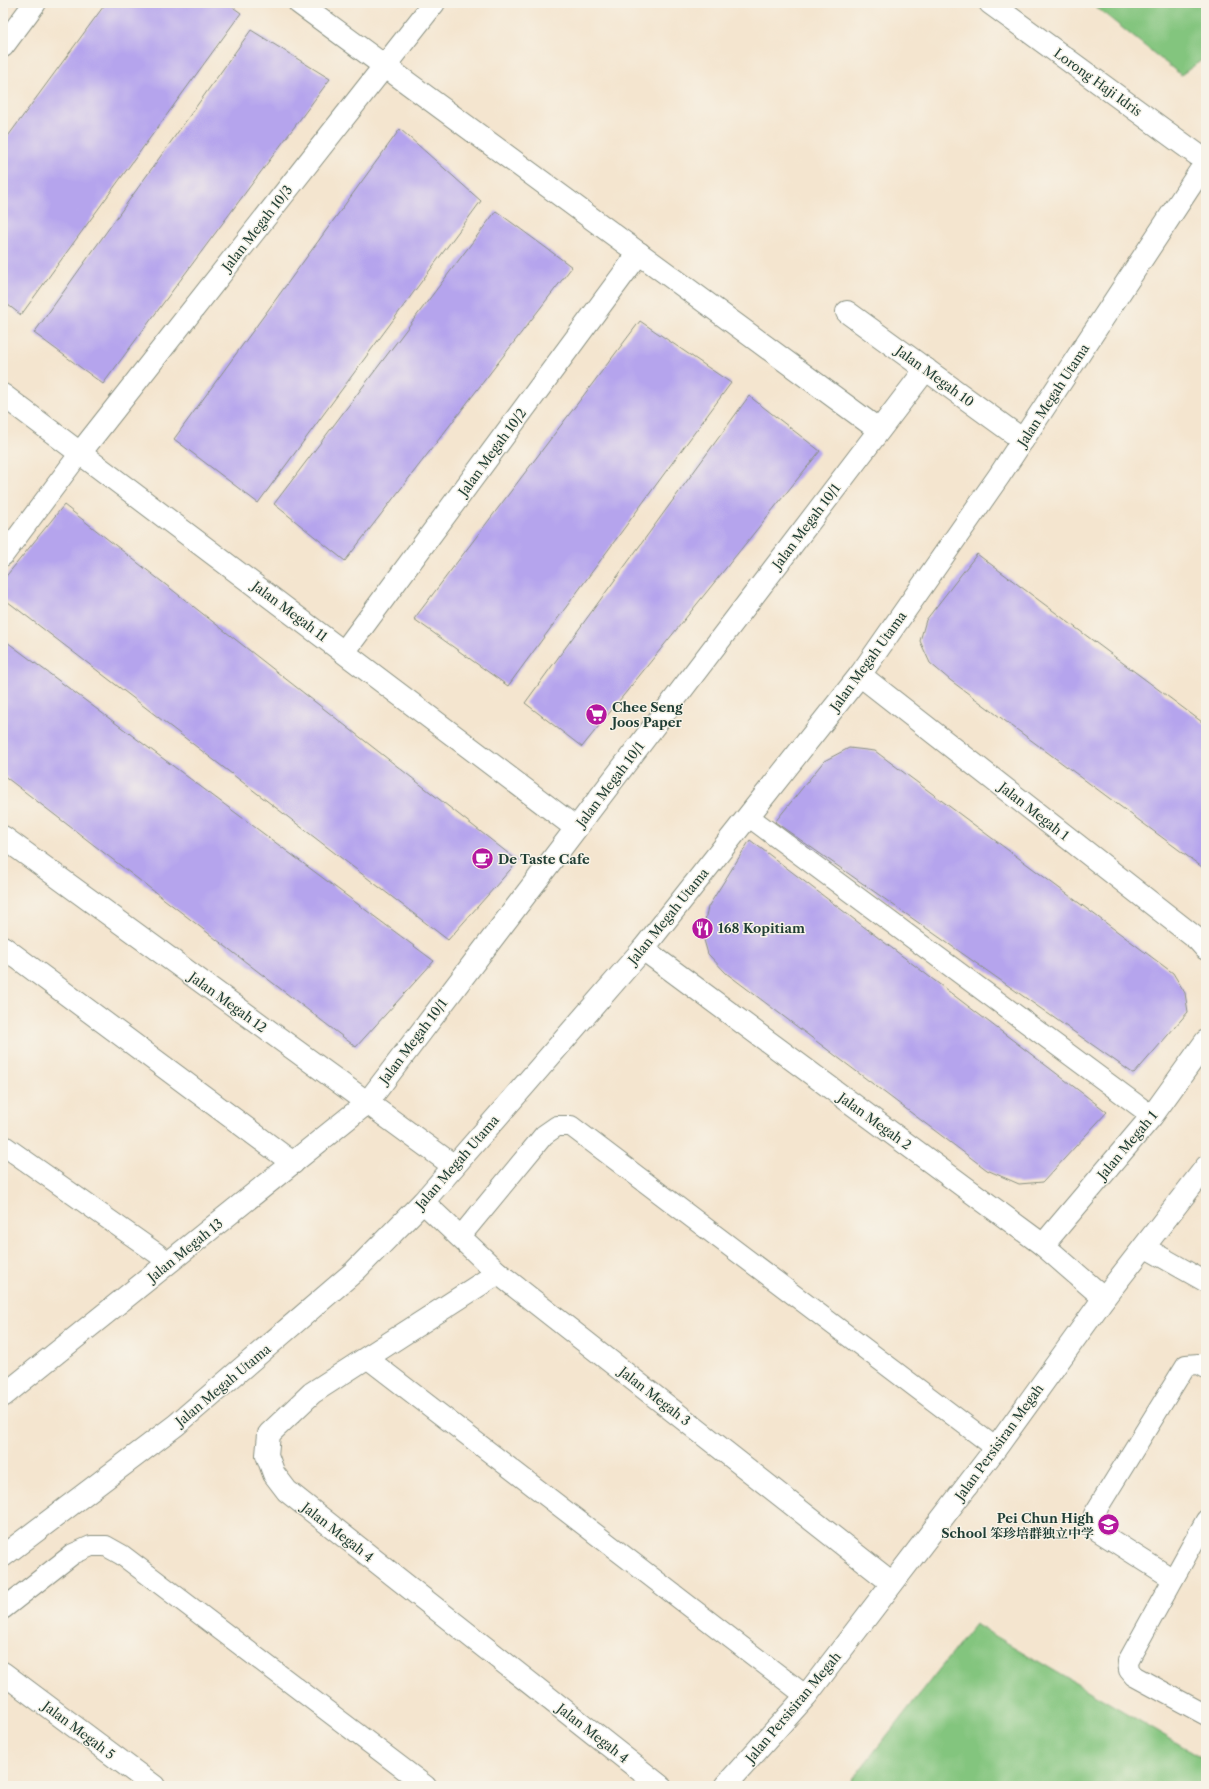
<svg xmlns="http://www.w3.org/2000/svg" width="1209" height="1789" viewBox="0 0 1209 1789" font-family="'Libre Caslon Text','Noto Serif SC',serif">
<rect width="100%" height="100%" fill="#f7f3e8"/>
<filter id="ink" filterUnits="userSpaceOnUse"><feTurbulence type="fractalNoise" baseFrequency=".025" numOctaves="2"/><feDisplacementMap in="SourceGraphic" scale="8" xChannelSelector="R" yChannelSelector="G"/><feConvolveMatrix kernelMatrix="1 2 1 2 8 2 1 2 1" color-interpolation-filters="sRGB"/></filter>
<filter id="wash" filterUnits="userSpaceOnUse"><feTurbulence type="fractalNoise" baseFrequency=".012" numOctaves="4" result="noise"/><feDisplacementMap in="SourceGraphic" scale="16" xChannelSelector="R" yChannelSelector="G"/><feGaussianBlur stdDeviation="0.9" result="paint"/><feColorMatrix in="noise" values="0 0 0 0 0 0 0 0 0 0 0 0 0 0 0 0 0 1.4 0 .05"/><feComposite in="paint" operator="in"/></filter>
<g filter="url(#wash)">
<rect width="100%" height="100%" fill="#f4e5cf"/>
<g fill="#83c57e" stroke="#518159">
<path d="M 1091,3 L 1206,3 L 1206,57 L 1181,75 Z"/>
<path d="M 975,1624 L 1206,1760 L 1206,1786 L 847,1786 Z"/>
</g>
<g id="blocks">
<g fill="#b5a4ed">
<path d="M 106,3 L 227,3 L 241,13 L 21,315 L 3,301 L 3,143 Z"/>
<path d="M 251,30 L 330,79 L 103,384 L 34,333 Z"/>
<path d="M 400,129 L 481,201 L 258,503 L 174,439 Z"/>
<path d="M 496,211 L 572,267 L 345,561 L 274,504 Z"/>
<path d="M 640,321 L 731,383 L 508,686 L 414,619 Z"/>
<path d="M 749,396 L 820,451 L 582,747 L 525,703 Z"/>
<path d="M 64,505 L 518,861 L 448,940 L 3,598 L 3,580 Z"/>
<path d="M 977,554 L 1206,725 L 1206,870 L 950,680 L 930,663 L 920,641 L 926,620 Z"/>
<path d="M 3,639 L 434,961 L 356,1047 L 3,775 Z"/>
<path d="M 849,748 L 875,751 L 1173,973 L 1185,993 L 1188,1012 L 1134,1074 L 775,822 L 824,761 Z"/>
<path d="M 750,840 L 1107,1112 L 1043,1182 L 1019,1184 L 987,1170 L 726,973 L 708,954 L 702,933 L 708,907 Z"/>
</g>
</g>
</g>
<g filter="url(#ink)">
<use href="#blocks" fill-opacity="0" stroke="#8a9182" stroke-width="1"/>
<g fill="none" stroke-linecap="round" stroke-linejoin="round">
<defs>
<g id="lane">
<path d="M 3,556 L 80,453"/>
<path d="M 748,816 L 1152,1116"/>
<path d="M 3,1145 L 169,1262"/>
<path d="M 460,1237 L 544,1135 L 557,1126 L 571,1126 L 996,1448"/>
<path d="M 1144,1247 L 1206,1282"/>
<path d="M 367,1358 L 806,1696"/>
<path d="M 1206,1520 L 1128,1661 L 1129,1670 L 1134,1676 L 1206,1715"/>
<path d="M 1173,1579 L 1096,1530 L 1094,1514 L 1186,1365 L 1199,1364 L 1206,1368"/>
<path d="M 3,1609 L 73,1554 L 91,1546 L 106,1546 L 122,1555 L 426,1786"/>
</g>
<g id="street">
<path d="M 299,3 L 879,430"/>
<path d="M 990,3 L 1206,161"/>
<path d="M 3,46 L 35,3"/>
<path d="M 847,312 L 1023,440"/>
<path d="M 3,395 L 576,828"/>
<path d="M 80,453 L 434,3"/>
<path d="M 344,652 L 639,253"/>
<path d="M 860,675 L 1197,939 L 1206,949"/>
<path d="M 3,837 L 454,1166"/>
<path d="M 3,947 L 293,1163"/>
<path d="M 643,949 L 1043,1245 L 1104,1298"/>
<path d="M 423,1202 L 498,1273 L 892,1583"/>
<path d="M 1043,1245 L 1152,1116 L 1206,1041"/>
<path d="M 498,1273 L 312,1393 L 269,1434 L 267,1455 L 274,1474 L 287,1491 L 660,1786"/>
<path d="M 3,1396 L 367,1103 L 926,369"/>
<path d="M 3,1556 L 176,1425 L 355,1271 L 423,1202 L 643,949 L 860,675 L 999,476 L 1206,162"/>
<path d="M 3,1673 L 154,1786"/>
<path d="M 725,1786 L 806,1696 L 996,1448 L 1104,1298 L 1206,1167"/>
</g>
</defs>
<use href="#lane" stroke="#8a9182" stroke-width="22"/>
<use href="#street" stroke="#8a9182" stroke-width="24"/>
<use href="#lane" stroke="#fff" stroke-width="20"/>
<use href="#street" stroke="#fff" stroke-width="22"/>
</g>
</g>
<defs>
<symbol id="supermarket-disc" viewBox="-11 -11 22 22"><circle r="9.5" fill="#b5179e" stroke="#f7f3e8"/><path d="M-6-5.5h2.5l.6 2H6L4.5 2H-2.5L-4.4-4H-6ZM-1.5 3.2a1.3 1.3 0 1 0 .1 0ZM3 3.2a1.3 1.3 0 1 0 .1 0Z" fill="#fff"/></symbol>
<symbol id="cafe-disc" viewBox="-11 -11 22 22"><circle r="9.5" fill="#b5179e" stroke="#f7f3e8"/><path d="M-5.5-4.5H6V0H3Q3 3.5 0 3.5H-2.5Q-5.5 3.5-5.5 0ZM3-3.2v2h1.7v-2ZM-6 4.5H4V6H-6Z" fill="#fff"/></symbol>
<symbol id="restaurant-disc" viewBox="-11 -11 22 22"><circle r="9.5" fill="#b5179e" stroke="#f7f3e8"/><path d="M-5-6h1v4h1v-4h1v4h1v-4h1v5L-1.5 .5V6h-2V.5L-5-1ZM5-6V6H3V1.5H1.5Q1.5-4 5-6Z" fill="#fff"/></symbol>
<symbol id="school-disc" viewBox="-11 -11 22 22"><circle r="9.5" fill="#b5179e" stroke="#f7f3e8"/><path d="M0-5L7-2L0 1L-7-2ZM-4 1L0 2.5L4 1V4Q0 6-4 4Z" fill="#fff"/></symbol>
</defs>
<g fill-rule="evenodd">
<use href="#supermarket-disc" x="584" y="702" width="25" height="25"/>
<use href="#cafe-disc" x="470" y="846" width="25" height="25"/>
<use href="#restaurant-disc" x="690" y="916" width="25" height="25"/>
<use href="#school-disc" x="1096" y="1512" width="25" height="25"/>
</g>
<g text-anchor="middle" stroke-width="3" stroke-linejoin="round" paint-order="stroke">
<g font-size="13" fill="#1f3d34" stroke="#f7f3e8">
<text transform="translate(1098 82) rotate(36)" y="5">Lorong Haji Idris</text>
<text transform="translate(257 228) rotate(-52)" y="5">Jalan Megah 10/3</text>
<text transform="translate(935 376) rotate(36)" y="5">Jalan Megah 10</text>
<text transform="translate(1053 395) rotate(-57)" y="5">Jalan Megah Utama</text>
<text transform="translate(492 452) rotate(-54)" y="5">Jalan Megah 10/2</text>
<text transform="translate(806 526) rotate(-53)" y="5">Jalan Megah 10/1</text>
<text transform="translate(290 611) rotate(37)" y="5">Jalan Megah 11</text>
<text transform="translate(868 661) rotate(-54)" y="5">Jalan Megah Utama</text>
<text transform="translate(610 784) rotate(-53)" y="5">Jalan Megah 10/1</text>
<text transform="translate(1034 811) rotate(38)" y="5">Jalan Megah 1</text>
<text transform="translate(668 916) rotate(-51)" y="5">Jalan Megah Utama</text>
<text transform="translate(228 1002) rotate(36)" y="5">Jalan Megah 12</text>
<text transform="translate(413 1041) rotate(-53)" y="5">Jalan Megah 10/1</text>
<text transform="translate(875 1121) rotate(36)" y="5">Jalan Megah 2</text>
<text transform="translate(1127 1145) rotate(-50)" y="5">Jalan Megah 1</text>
<text transform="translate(457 1162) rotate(-49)" y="5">Jalan Megah Utama</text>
<text transform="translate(185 1250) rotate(-39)" y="5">Jalan Megah 13</text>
<text transform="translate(223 1385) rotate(-40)" y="5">Jalan Megah Utama</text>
<text transform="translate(655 1396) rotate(38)" y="5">Jalan Megah 3</text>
<text transform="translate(999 1442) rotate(-54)" y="5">Jalan Persisiran Megah</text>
<text transform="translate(338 1532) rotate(38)" y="5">Jalan Megah 4</text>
<text transform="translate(793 1707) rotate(-50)" y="5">Jalan Persisiran Megah</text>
<text transform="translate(79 1730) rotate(37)" y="5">Jalan Megah 5</text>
<text transform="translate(593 1733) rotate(38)" y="5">Jalan Megah 4</text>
</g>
<g font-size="13" font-weight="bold" fill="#1f3d34" stroke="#f7f3e8" text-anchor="start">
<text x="612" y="712">Chee Seng<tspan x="612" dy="15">Joos Paper</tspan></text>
<text x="498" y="864">De Taste Cafe</text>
<text x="718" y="933">168 Kopitiam</text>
<text x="1094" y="1523" text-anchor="end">Pei Chun High<tspan x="1094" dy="15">School 笨珍培群独立中学</tspan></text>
</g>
</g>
<rect width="1209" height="1789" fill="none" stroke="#f7f3e8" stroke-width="16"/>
</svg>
